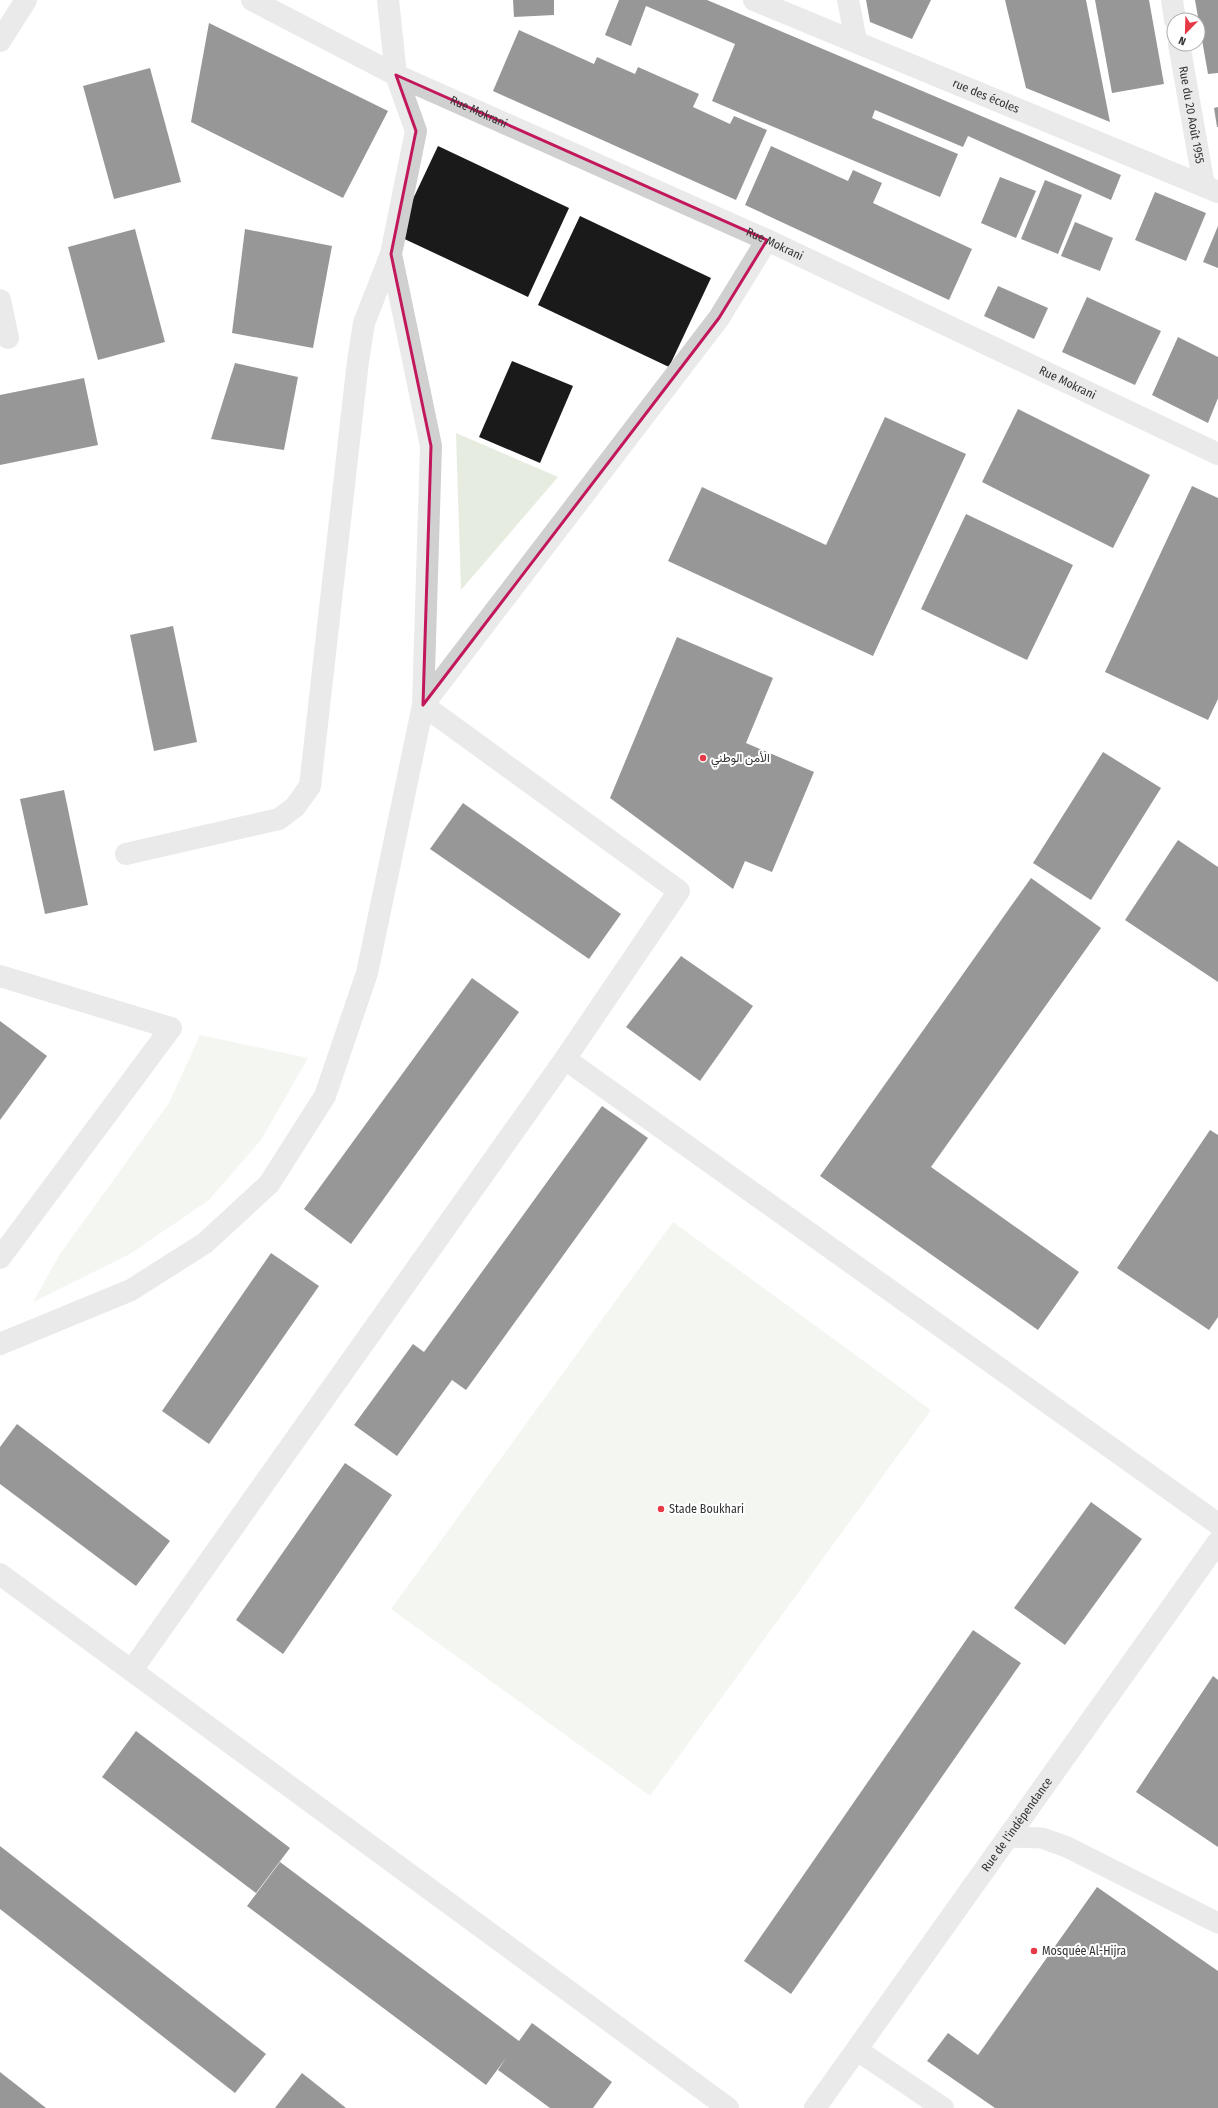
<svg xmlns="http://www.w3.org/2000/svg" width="1218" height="2108" viewBox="0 0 1218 2108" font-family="'Fira Sans Condensed',Vazirmatn,sans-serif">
<rect width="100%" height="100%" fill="#fff"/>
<g fill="#e6ecdf">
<path d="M 456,433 L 558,477 L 461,590 Z"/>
<path d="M 200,1035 L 308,1058 L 261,1140 L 209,1200 L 130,1254 L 33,1302 L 60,1254 L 169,1103 Z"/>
<path d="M 673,1222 L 931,1410 L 650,1796 L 391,1609 Z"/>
</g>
<g fill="#1a1a1a">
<path d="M 513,0 L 554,0 L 554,15 L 514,17 Z"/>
<path d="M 619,0 L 707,0 L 1121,175 L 1111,200 L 968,136 L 963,147 L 875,110 L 872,118 L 958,154 L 940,197 L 712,101 L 735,44 L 646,6 L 631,46 L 605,35 Z"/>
<path d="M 866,0 L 931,0 L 912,39 L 870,22 Z"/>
<path d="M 1005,0 L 1086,0 L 1110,122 L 1026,88 Z"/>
<path d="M 1095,0 L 1149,0 L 1164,84 L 1112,93 Z"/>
<path d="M 1195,0 L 1218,0 L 1218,73 L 1208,74 Z"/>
<path d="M 209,23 L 388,111 L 343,198 L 191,122 Z"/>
<path d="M 519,30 L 594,64 L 597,57 L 635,74 L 638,67 L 699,94 L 693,107 L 730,124 L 734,116 L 767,130 L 736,200 L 493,91 Z"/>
<path d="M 150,68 L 181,182 L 114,199 L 83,86 Z"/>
<path d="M 1218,107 L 1218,127 L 1217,127 L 1214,108 Z"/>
<path d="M 438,146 L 569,208 L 528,297 L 396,235 Z"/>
<path d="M 771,146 L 848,181 L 853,170 L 882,183 L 873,203 L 972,249 L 949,300 L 745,205 Z"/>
<path d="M 1000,177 L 1036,191 L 1016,238 L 981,223 Z"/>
<path d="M 1045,180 L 1082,195 L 1058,254 L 1021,239 Z"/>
<path d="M 1155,192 L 1206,213 L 1186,261 L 1135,240 Z"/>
<path d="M 580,216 L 711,278 L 669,367 L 538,305 Z"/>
<path d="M 1075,222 L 1113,238 L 1100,271 L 1061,256 Z"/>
<path d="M 1218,226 L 1218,268 L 1203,262 Z"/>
<path d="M 135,229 L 165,342 L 98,360 L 68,247 Z"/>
<path d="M 245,229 L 332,246 L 313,348 L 232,333 Z"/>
<path d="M 998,286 L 1048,308 L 1034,339 L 984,316 Z"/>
<path d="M 1087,297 L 1161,331 L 1135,385 L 1062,352 Z"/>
<path d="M 1178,337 L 1218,357 L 1218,398 L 1208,423 L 1152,395 Z"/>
<path d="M 512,361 L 573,386 L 540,463 L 479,437 Z"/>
<path d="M 235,363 L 298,377 L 284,450 L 211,439 Z"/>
<path d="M 84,378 L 98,445 L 0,465 L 0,395 Z"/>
<path d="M 1018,409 L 1150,475 L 1113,548 L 982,482 Z"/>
<path d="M 885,417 L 966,454 L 873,656 L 668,561 L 702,487 L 826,545 Z"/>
<path d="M 1192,486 L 1218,498 L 1218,699 L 1208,720 L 1105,672 Z"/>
<path d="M 966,514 L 1073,565 L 1027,660 L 921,609 Z"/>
<path d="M 173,626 L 197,742 L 154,751 L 130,635 Z"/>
<path d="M 677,637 L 773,678 L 746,743 L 814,772 L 772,872 L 745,861 L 733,889 L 610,798 Z"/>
<path d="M 1103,752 L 1161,788 L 1091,900 L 1033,863 Z"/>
<path d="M 64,790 L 88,905 L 45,914 L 20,799 Z"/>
<path d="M 463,803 L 621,914 L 589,959 L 430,849 Z"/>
<path d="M 1178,840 L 1218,867 L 1218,982 L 1125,920 Z"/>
<path d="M 1031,878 L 1101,928 L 931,1167 L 1079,1272 L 1038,1330 L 820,1176 Z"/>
<path d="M 681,956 L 753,1006 L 700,1081 L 626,1027 Z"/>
<path d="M 472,978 L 519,1012 L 351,1244 L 304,1209 Z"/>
<path d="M 0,1021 L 47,1056 L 0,1120 Z"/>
<path d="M 602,1106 L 648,1138 L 466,1390 L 452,1380 L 397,1456 L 354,1425 L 413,1344 L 424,1352 Z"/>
<path d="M 1210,1130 L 1218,1135 L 1218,1317 L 1209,1330 L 1117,1268 Z"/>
<path d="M 271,1253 L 319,1286 L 209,1444 L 162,1411 Z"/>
<path d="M 17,1424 L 170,1541 L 136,1586 L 0,1484 L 0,1447 Z"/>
<path d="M 345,1463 L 392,1495 L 283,1654 L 236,1620 Z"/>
<path d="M 1091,1502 L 1142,1539 L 1065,1645 L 1014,1608 Z"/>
<path d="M 973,1630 L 1021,1663 L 791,1994 L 744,1961 Z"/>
<path d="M 1213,1676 L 1218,1680 L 1218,1847 L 1136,1792 Z"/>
<path d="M 136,1731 L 290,1848 L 256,1893 L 102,1777 Z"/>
<path d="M 0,1846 L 266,2054 L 235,2093 L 0,1909 Z"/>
<path d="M 280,1862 L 519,2041 L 532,2023 L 612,2082 L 593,2108 L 550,2108 L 498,2070 L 506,2058 L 486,2085 L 247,1906 Z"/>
<path d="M 1097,1887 L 1218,1971 L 1218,2108 L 995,2108 L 927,2061 L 948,2033 L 978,2055 Z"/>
<path d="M 0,2072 L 46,2108 L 0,2108 Z"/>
<path d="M 302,2073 L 346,2108 L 275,2108 Z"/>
</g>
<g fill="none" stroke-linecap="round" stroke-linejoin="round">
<path stroke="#d0d0d0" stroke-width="21" d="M 1008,1837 L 1042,1838 L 1067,1847 L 1218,1923"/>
<g stroke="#d0d0d0" stroke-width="22">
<path id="s1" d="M 252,0 L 396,75 L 767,240 L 1218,454"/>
<path d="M 388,0 L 396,75 L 416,131 L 391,254 L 431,446 L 423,705 L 679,891 L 565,1059"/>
<path id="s2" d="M 754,0 L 1218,192"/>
<path d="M 848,0 L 856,41"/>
<path d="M 1172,0 L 1175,20"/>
<path d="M 0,41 L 26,0"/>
<path id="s3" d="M 1179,44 L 1204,186"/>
<path d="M 0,300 L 8,338"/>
<path d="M 126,854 L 279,819 L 295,807 L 310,786 L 358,361 L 364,323 L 391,254"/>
<path d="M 0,976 L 171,1028 L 0,1258"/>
<path d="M 0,1344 L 131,1290 L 205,1243 L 269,1184 L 325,1096 L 367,973 L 423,705 L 719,318 L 767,240"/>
<path d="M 0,1574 L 728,2108"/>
<path d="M 132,1670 L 565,1059 L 1218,1524"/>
<path d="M 857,2050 L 943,2108"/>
<path id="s4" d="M 815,2108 L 1218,1542"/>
</g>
</g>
<path d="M0 0H1218V2108H0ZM 396,75 L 767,240 L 719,318 L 423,705 L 431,446 L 391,254 L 416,131 Z" fill="#fff" fill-opacity=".55" fill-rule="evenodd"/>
<path fill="none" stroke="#c2185b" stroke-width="3" stroke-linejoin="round" d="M 396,75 L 767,240 L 719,318 L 423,705 L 431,446 L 391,254 L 416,131 Z"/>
<g fill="#e63946" stroke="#fff" stroke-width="1.5">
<circle cx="703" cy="758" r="4"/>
<circle cx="661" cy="1509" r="4"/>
<circle cx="1034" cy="1951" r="4"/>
</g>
<g text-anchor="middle" stroke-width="4" stroke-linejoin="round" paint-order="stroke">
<g font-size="12" fill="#333" stroke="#fff">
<text dy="4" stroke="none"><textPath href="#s2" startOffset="251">rue des écoles</textPath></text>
<text dy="4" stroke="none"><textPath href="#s1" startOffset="253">Rue Mokrani</textPath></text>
<text dy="4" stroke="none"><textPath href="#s3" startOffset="72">Rue du 20 Août 1955</textPath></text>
<text dy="4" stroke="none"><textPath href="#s1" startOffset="577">Rue Mokrani</textPath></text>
<text dy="4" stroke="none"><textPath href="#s1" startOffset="901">Rue Mokrani</textPath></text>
<text dy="4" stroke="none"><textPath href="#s4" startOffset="348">Rue de l'indépendance</textPath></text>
</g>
<g font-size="12" fill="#333" stroke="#fff" text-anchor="start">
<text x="711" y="762">الأمن الوطني</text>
<text x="669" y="1513">Stade Boukhari</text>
<text x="1042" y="1955">Mosquée Al-Hijra</text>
</g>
</g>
<g transform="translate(1186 32) rotate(203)"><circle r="19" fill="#ffffff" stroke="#adadad"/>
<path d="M0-3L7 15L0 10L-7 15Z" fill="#e63946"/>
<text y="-6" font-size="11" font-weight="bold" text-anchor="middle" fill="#333333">N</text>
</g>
</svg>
